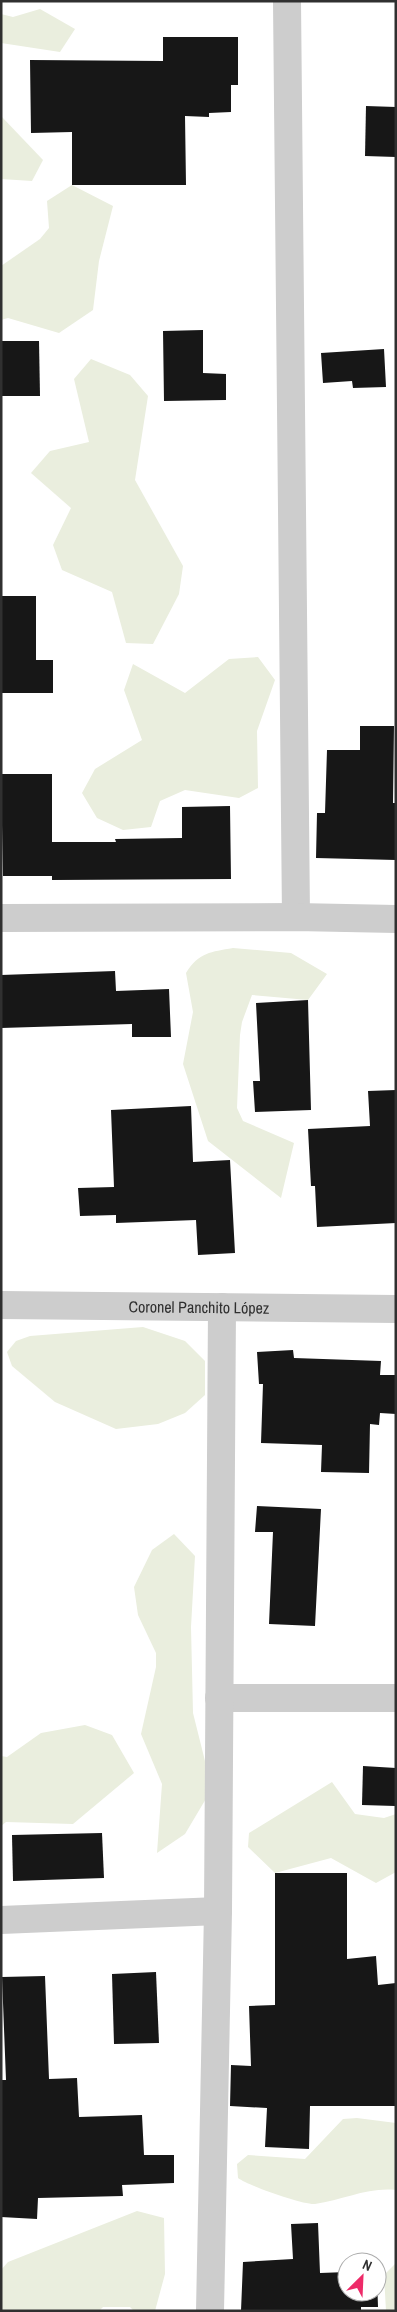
<svg xmlns="http://www.w3.org/2000/svg" width="397" height="2312" viewBox="0 0 397 2312" font-family="'Archivo Narrow',sans-serif">
<rect width="100%" height="100%" fill="#fff"/>
<g fill="#eaeede">
<path d="M 40,9 L 75,29 L 60,52 L 1,43 L 1,14 L 13,17 Z"/>
<path d="M 1,116 L 43,160 L 32,181 L 1,179 Z"/>
<path d="M 72,185 L 113,206 L 99,261 L 93,310 L 59,333 L 8,318 L 1,320 L 1,266 L 40,239 L 49,228 L 47,201 Z"/>
<path d="M 91,359 L 130,375 L 148,396 L 135,480 L 183,566 L 179,594 L 153,644 L 126,643 L 112,592 L 62,570 L 53,545 L 71,508 L 31,473 L 50,451 L 89,442 L 74,379 Z"/>
<path d="M 258,657 L 275,680 L 257,731 L 258,788 L 239,798 L 185,790 L 160,801 L 151,827 L 123,830 L 97,818 L 82,793 L 95,769 L 142,740 L 124,690 L 133,664 L 185,693 L 229,659 Z"/>
<path d="M 233,948 L 291,953 L 327,974 L 308,1000 L 252,995 L 242,1022 L 240,1035 L 237,1108 L 243,1121 L 294,1143 L 281,1198 L 208,1141 L 183,1064 L 193,1012 L 186,973 C 199,952 211,952 233,948 Z"/>
<path d="M 143,1327 L 185,1341 L 205,1361 L 205,1395 L 185,1413 L 158,1424 L 116,1429 L 55,1402 L 12,1366 L 7,1352 L 16,1341 L 30,1336 Z"/>
<path d="M 174,1534 L 195,1556 L 191,1627 L 193,1713 L 207,1769 L 207,1797 L 185,1834 L 157,1853 L 162,1784 L 141,1734 L 156,1667 L 156,1653 L 138,1615 L 134,1587 L 152,1550 Z"/>
<path d="M 85,1725 L 112,1735 L 134,1773 L 73,1824 L 6,1822 L 1,1826 L 1,1756 L 7,1757 L 41,1733 Z"/>
<path d="M 332,1782 L 355,1814 L 384,1818 L 396,1814 L 396,1872 L 376,1883 L 331,1858 L 275,1873 L 248,1847 L 249,1833 Z"/>
<path d="M 357,2118 L 396,2123 L 396,2190 C 368,2187 343,2200 315,2204 C 303,2205 249,2186 238,2178 L 237,2164 L 248,2155 L 305,2159 L 343,2119 Z"/>
<path d="M 137,2211 L 164,2218 L 165,2274 L 155,2311 L 134,2311 L 130,2307 L 103,2307 L 99,2311 L 1,2311 L 1,2270 L 8,2262 Z"/>
<path d="M 396,2263 L 396,2311 L 386,2311 L 384,2275 Z"/>
</g>
<g fill="#171717">
<path d="M 163,37 L 238,37 L 238,85 L 231,85 L 231,112 L 209,113 L 209,117 L 185,116 L 186,185 L 72,185 L 72,132 L 31,133 L 30,60 L 163,61 Z"/>
<path d="M 366,106 L 396,107 L 396,157 L 365,156 Z"/>
<path d="M 203,330 L 203,373 L 226,374 L 226,400 L 164,401 L 163,331 Z"/>
<path d="M 1,341 L 39,341 L 40,396 L 1,396 Z"/>
<path d="M 384,349 L 386,387 L 353,388 L 352,381 L 323,383 L 321,353 Z"/>
<path d="M 1,596 L 36,596 L 36,660 L 53,660 L 53,693 L 1,693 Z"/>
<path d="M 360,726 L 394,726 L 393,803 L 396,803 L 396,860 L 316,858 L 317,813 L 325,813 L 327,750 L 360,750 Z"/>
<path d="M 1,774 L 52,774 L 52,842 L 116,842 L 115,839 L 182,838 L 182,807 L 230,806 L 231,879 L 52,880 L 52,876 L 3,876 Z"/>
<path d="M 115,971 L 116,991 L 169,989 L 171,1037 L 132,1037 L 132,1024 L 1,1028 L 1,975 Z"/>
<path d="M 308,1000 L 311,1110 L 255,1112 L 253,1081 L 260,1081 L 256,1003 Z"/>
<path d="M 396,1090 L 396,1223 L 317,1227 L 315,1186 L 311,1186 L 308,1129 L 370,1126 L 368,1091 Z"/>
<path d="M 191,1106 L 193,1162 L 230,1160 L 235,1253 L 198,1255 L 196,1220 L 116,1223 L 116,1215 L 80,1216 L 78,1188 L 114,1187 L 111,1110 Z"/>
<path d="M 293,1350 L 294,1358 L 381,1361 L 380,1375 L 396,1375 L 396,1414 L 380,1413 L 379,1425 L 370,1424 L 369,1473 L 321,1472 L 322,1445 L 261,1443 L 263,1384 L 259,1384 L 257,1352 Z"/>
<path d="M 257,1506 L 321,1509 L 315,1626 L 269,1624 L 273,1532 L 255,1532 Z"/>
<path d="M 363,1766 L 396,1768 L 395,1806 L 362,1805 Z"/>
<path d="M 102,1833 L 104,1878 L 13,1881 L 12,1835 Z"/>
<path d="M 275,1873 L 347,1873 L 347,1959 L 376,1956 L 378,1985 L 396,1983 L 396,2106 L 310,2106 L 309,2149 L 265,2147 L 267,2108 L 230,2106 L 231,2065 L 251,2066 L 249,2006 L 275,2005 Z"/>
<path d="M 156,1972 L 159,2043 L 114,2044 L 112,1974 Z"/>
<path d="M 45,1976 L 49,2079 L 77,2078 L 79,2117 L 142,2115 L 144,2155 L 174,2155 L 174,2183 L 122,2185 L 123,2196 L 38,2198 L 37,2219 L 1,2217 L 1,2080 L 6,2080 L 2,1977 Z"/>
<path d="M 318,2223 L 320,2273 L 347,2272 L 347,2292 L 377,2292 L 377,2277 L 378,2307 L 361,2307 L 361,2311 L 241,2311 L 243,2262 L 293,2259 L 291,2224 Z"/>
</g>
<g fill="none" stroke-linecap="round" stroke-linejoin="round">
<g stroke="#cdcdcd" stroke-width="28">
<path d="M 287,1 L 296,917"/>
<path d="M 1,918 L 296,917 L 396,919"/>
<path id="s1" d="M 1,1305 L 396,1309"/>
<path d="M 219,1698 L 396,1698"/>
<path d="M 1,1920 L 218,1911"/>
<path d="M 210,2311 L 218,1911 L 222,1307"/>
</g>
</g>
<g text-anchor="middle" stroke-width="5" stroke-linejoin="round" paint-order="stroke">
<g font-size="16" fill="#303030" stroke="#fff">
<text dy="6" stroke="none"><textPath href="#s1" startOffset="198">Coronel Panchito López</textPath></text>
</g>
</g>
<rect width="397" height="2312" fill="none" stroke="#303030" stroke-width="5"/>
<g transform="translate(362 2277) rotate(24)"><circle r="24" fill="#ffffff" stroke="#acacac"/>
<path d="M0-4L9 19L0 12L-9 19Z" fill="#ee2b69"/>
<text y="-8" font-size="14" font-weight="bold" text-anchor="middle" fill="#303030">N</text>
</g>
</svg>
